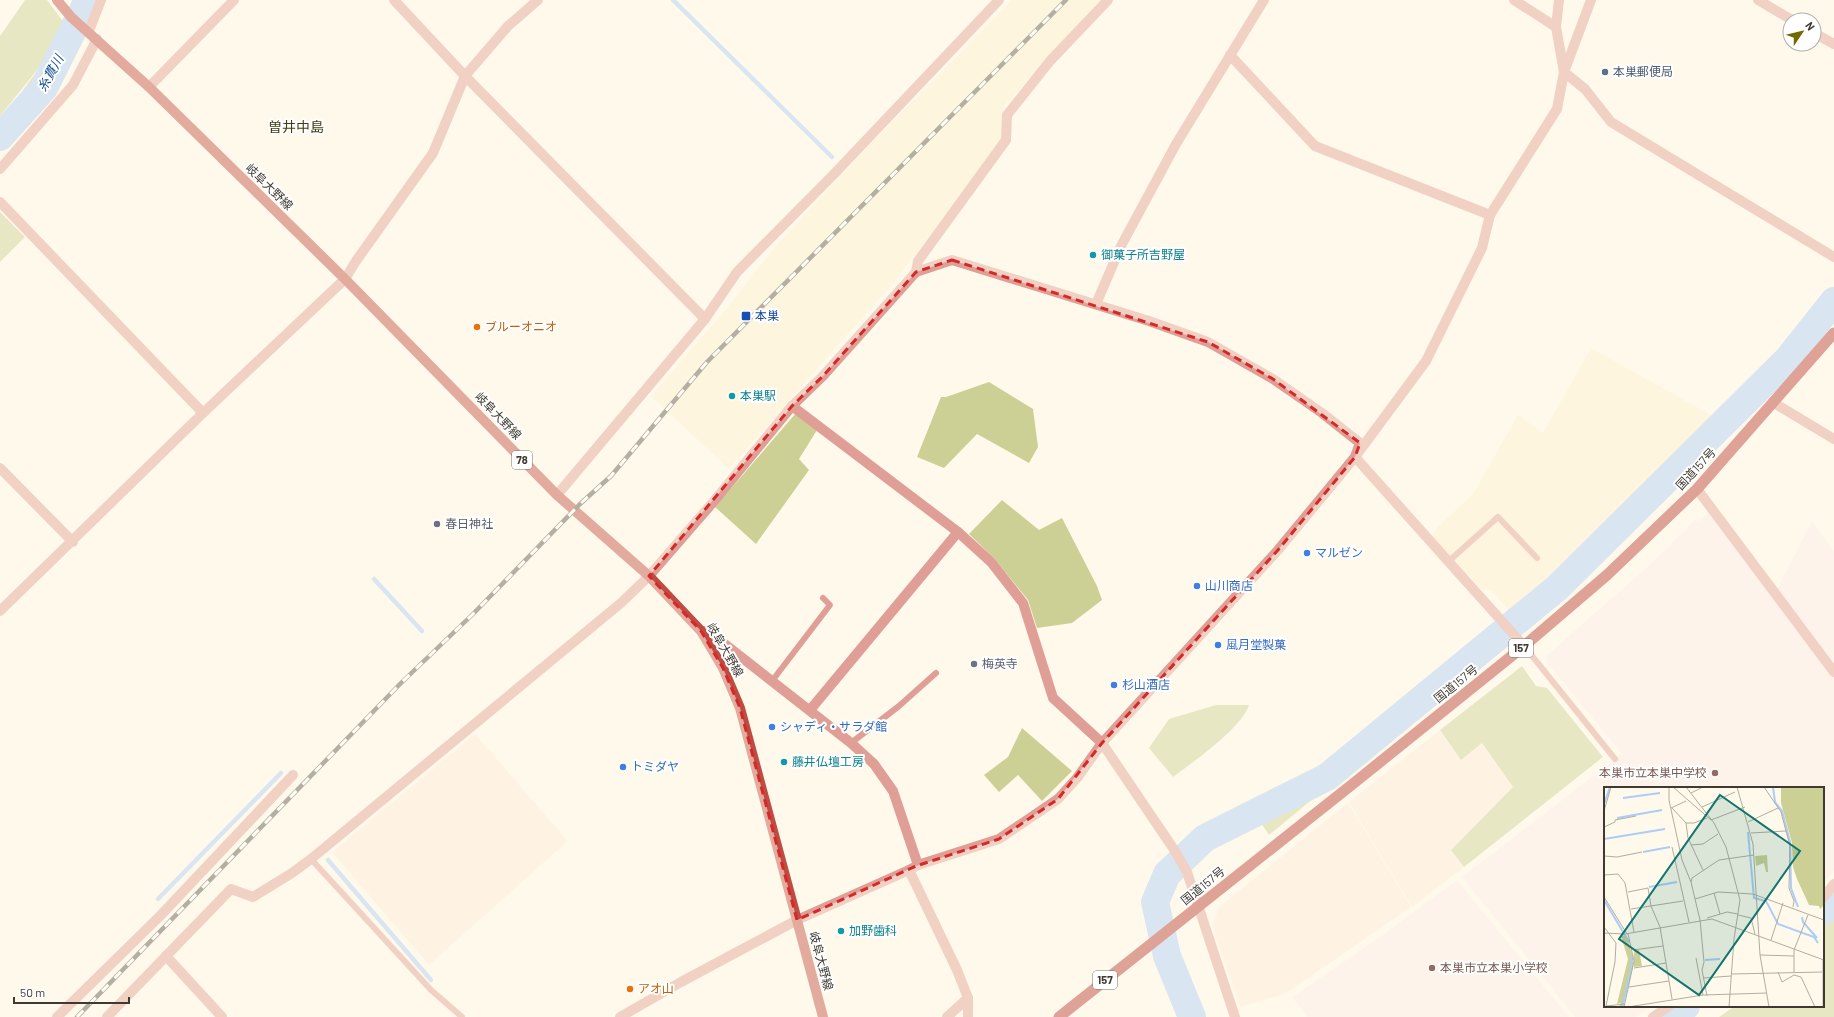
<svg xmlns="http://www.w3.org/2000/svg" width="1834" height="1017" viewBox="0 0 1834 1017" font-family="Barlow,'Noto Sans JP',sans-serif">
<rect width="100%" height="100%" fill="#fff9eb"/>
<g fill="#fcefd1">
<path d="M 1012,0 L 1101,0 L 1003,107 L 1003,138 L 898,277 L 729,469 L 651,396 L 728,307 L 774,248 L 865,150 Z"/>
<path d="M 1591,348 L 1713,416 L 1511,613 L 1492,591 L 1482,590 L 1432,536 L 1437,528 L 1473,494 L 1518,415 L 1543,433 Z"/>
</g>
<g fill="#fdecda">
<path d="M 1440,730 L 1461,760 L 1482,743 L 1513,787 L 1451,850 L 1464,867 L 1412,907 L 1349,802 Z"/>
<path d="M 475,734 L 568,841 L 429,965 L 332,852 Z"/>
<path d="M 1348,803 L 1411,907 L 1285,994 L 1240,1007 L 1212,925 L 1220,906 Z"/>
</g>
<g fill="#fbebea">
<path d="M 1709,512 L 1773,597 L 1812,521 L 1834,551 L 1834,871 L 1823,884 L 1823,788 L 1605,788 L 1605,1006 L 1652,1006 L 1636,1017 L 1575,1017 L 1462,877 L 1622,754 L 1547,663 L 1546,656 L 1645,569 L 1695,520 L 1697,522 Z"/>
<path d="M 1457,880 L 1569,1017 L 1307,1017 L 1292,997 L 1377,939 Z"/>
</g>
<g fill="#cdd094">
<path d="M 25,0 L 47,0 L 75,37 L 75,44 L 47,100 L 0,148 L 0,121 L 46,59 L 0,116 L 0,36 Z"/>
<path d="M 0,212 L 25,237 L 0,262 Z"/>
<path d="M 989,382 L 1033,409 L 1038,447 L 1029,463 L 977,434 L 944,468 L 917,457 L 941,397 L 946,397 Z"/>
<path d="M 796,413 L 817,430 L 799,459 L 809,470 L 756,544 L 715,507 Z"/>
<path d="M 1002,500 L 1039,530 L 1062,518 L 1097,586 L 1102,600 L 1072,623 L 1037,628 L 1028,600 L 994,558 L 969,534 Z"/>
<path d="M 1522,666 L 1536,686 L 1547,688 L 1603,757 L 1464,867 L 1451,850 L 1513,787 L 1482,743 L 1461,760 L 1440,730 Z"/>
<path d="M 1216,705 L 1249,705 C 1241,729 1193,762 1173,777 L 1149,748 L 1169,719 Z"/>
<path d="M 1022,728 L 1072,771 L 1042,801 L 1018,775 L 999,792 L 984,775 L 1008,757 Z"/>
<path d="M 1306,792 L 1320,793 L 1269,835 L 1259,820 Z"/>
<path d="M 1834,917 L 1834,1017 L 1719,1017 L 1735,1006 L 1823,1006 L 1823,924 Z"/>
</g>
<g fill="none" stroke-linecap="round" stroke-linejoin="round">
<g stroke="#abcdf7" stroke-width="4.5">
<path d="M 673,0 L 832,157"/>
<path d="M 374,579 L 422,631"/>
<path d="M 328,860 L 431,980"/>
<path d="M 158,899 L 281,773"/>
</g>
<g stroke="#abcdf7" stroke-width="28">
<path d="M 0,137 L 44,88 L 88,0"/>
<path d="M 1823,911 L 1834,900"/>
<path d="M 1192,1017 L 1167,956 L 1155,902 L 1167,874 L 1205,838 L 1327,777 L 1557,588 L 1788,359 L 1834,301"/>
<path d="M 1669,1017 L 1686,1006"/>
</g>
<g stroke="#e09f96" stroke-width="6">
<path d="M 1449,561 L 1498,517 L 1537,558"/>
<path d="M 1524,646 L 1615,759"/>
<path d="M 772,681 L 830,605 L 823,598"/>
<path d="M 851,743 L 899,706 L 936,673"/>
<path d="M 311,859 L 431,990 L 462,1017"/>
</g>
<g stroke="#e09f96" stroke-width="10">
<path d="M 394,0 L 465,76 L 705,319"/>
<path d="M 1514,0 L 1556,27"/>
<path d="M 1559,0 L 1556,27 L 1564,72 L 1585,89 L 1611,122 L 1834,257"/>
<path d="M 1758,0 L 1792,20"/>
<path d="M 1814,33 L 1834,44"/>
<path d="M 1230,55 L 1315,146 L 1490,215"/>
<path d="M 149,87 L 234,0"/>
<path d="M 0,202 L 203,413"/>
<path d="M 916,272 L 918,261 L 1006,140 L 1007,115 L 1050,61 L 1108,0"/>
<path d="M 1096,304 L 1121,246 L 1176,144 L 1264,0"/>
<path d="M 1774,403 L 1834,439"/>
<path d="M 792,406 L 958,532 L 991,562 L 1023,603 L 1053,698 L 1102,743 L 1175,851 L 1187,872 L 1235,1017"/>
<path d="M 1355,457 L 1524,646"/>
<path d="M 0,468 L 73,542"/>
<path d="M 1697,489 L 1834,672"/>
<path d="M 557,495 L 705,319 L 737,272 L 835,173 L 999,0"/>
<path d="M 0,611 L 203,413 L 345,279 L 356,261 L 433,153 L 465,76 L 508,26 L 538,0"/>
<path d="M 701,631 L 708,631 L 851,743 L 874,764 L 893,791 L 918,865"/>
<path d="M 810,710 L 958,532"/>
<path d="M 909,870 L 957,970 L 968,998 L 947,1017"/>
<path d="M 1823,898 L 1834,884"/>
<path d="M 166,956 L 222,1017"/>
<path d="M 57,1017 L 161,915 L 293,775"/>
<path d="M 107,1017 L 231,889 L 253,897 L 292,873 L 311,859 L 621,603 L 649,576 L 715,500 L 792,406 L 823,376 L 916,272 L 952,260 L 1149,321 L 1208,342 L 1273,379 L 1322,413 L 1360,443 L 1355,457"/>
<path d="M 620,1017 L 681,982 L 797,920 L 909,870 L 918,865 L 999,839 L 1058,799 L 1077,778 L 1102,743 L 1278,550 L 1355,457 L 1426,361 L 1482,248 L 1490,215 L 1557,109 L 1564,72 L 1591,0"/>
<path d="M 968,1017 L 968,998"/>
<path d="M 1653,1017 L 1669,1006"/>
</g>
<g stroke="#e09f96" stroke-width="10">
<path d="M 89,31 L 101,0"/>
<path d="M 0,169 L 73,85 L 97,39"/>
</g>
<path stroke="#be4c42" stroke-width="10" d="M 57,0 L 71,17 L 149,87 L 345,279 L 557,495 L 649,576 L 701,631 L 723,668 L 740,708 L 823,1017"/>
<path stroke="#b63831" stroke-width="11" d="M 1059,1017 L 1354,783 L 1524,646 L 1607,575 L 1697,489 L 1834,333"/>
<defs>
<path id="rail" d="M 77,1017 L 401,683 L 473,614 L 580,504 L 611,476 L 707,362 L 1066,0"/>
</defs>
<use href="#rail" stroke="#5b564d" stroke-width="4.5"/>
<use href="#rail" stroke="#fff" stroke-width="3" stroke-dasharray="9" stroke-linecap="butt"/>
</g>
<path d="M0 0H1834V1017H0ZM 952,260 L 1208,342 L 1273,379 L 1360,443 L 1355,457 L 1278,550 L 1102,743 L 1058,799 L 999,839 L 916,866 L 797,920 L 740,708 L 723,668 L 701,631 L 649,576 L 792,406 L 823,376 L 916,272 Z" fill="#fff9eb" fill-opacity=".55" fill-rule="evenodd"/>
<path fill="none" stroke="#d62828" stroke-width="3" stroke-dasharray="8 5" stroke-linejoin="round" d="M 952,260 L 1208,342 L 1273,379 L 1360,443 L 1355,457 L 1278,550 L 1102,743 L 1058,799 L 999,839 L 916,866 L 797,920 L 740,708 L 723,668 L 701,631 L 649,576 L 792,406 L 823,376 L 916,272 Z"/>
<circle fill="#5c6f8a" stroke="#fff" stroke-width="1.5" cx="1605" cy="72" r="4"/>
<g fill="#0f9aa8" stroke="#fff" stroke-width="1.5">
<circle cx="1093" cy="255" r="4"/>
<circle cx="732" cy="396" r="4"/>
<circle cx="784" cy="762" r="4"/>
<circle cx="841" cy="931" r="4"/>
</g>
<rect fill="#1a4fb4" stroke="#fff" stroke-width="1.5" x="741" y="311" width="10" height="10" rx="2"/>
<g fill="#e8710a" stroke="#fff" stroke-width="1.5">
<circle cx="477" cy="327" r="4"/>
<circle cx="630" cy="989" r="4"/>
</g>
<g fill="#6b7280" stroke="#fff" stroke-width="1.5">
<circle cx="437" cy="524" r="4"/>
<circle cx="974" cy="664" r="4"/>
</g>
<g fill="#3f7fe0" stroke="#fff" stroke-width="1.5">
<circle cx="1307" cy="553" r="4"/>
<circle cx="1197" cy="586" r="4"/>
<circle cx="1218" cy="645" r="4"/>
<circle cx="1114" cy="685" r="4"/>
<circle cx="772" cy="727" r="4"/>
<circle cx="623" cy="767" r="4"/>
</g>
<g fill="#8d6e63" stroke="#fff" stroke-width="1.5">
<circle cx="1715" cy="773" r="4"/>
<circle cx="1432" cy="968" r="4"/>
</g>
<g text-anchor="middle" stroke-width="4" stroke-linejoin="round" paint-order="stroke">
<g fill="#fff" stroke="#78756f" stroke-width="1">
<rect x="512" y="451" width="20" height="18" rx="3"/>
<rect x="1509" y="639" width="24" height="18" rx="3"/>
<rect x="1093" y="971" width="24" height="18" rx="3"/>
</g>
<g font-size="11" font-weight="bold" fill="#3e3a31">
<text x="522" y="464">78</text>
<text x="1521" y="652">157</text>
<text x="1105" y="984">157</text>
</g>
<g font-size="12" fill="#4e5e75" stroke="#fff" text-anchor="start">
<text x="1613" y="76">本巣郵便局</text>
</g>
<g font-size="12" fill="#3e3a31" stroke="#fff">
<text transform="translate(269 187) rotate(44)" y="4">岐阜大野線</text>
<text transform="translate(498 416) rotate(46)" y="4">岐阜大野線</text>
<text transform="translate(1696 469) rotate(-47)" y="4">国道157号</text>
<text transform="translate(725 650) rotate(60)" y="4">岐阜大野線</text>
<text transform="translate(1456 684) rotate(-39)" y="4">国道157号</text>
<text transform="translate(1203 886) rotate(-39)" y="4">国道157号</text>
<text transform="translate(821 961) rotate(75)" y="4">岐阜大野線</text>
</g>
<g font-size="12" fill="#0d838f" stroke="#fff" text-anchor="start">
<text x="1101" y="259">御菓子所吉野屋</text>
<text x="740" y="400">本巣駅</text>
<text x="792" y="766">藤井仏壇工房</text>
<text x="849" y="935">加野歯科</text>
</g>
<g font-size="12" fill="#164399" stroke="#fff" text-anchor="start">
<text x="755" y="320">本巣</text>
</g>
<g font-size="12" fill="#c56008" stroke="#fff" text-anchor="start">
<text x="485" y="331">ブルーオニオ</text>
<text x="638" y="993">アオ山</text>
</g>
<g font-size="12" fill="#5b616d" stroke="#fff" text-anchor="start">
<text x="445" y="528">春日神社</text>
<text x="982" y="668">梅英寺</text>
</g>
<g font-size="12" fill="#366cbe" stroke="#fff" text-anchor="start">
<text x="1315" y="557">マルゼン</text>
<text x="1205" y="590">山川商店</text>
<text x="1226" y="649">風月堂製菓</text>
<text x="1122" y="689">杉山酒店</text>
<text x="780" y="731">シャディ・サラダ館</text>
<text x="631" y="771">トミダヤ</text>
</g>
<g font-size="12" fill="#785e54" stroke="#fff" text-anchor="end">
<text x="1707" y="777">本巣市立本巣中学校</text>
<text x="1440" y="972" text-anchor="start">本巣市立本巣小学校</text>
</g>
<g font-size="13" font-style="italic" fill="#144e8b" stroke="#fff">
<text transform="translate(50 73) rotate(-61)" y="5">糸貫川</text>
</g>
<g font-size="14" fill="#413d13" stroke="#fff">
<text x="296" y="132">曽井中島</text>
</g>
</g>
<g transform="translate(1604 787)">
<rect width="220" height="220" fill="#fff9eb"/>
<path d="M 177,0 L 220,0 L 220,118 L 216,122 L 215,119 L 205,118 L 193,92 L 189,80 L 188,56 L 177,16 ZM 163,68 L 164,85 L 162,85 L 160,76 L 152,79 L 151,69 ZM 22,148 L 29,170 L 29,180 L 19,220 L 15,220 L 17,216 L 13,217 L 24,172 L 17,149 ZM 35,163 L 38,179 L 30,180 L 30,164 Z" fill="#cdd094"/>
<path fill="none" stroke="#abcdf7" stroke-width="2" d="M 169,0 L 171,15 L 178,24 L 186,55 L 187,101 L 194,120M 19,11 L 56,6M 0,17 L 6,0M 13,31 L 58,23M 144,45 L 150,111 L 162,114 L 174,137 L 210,150 L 214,156M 0,52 L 61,42M 39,65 L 66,60M 45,100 L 73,95M 0,113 L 25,155M 198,130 L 199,135 L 213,151M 101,173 L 116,172M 18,220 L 27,183 L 28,168"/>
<path fill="none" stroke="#b2ada1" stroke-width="1" d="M 65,0 L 65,13 L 78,73 L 87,95 L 96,133 L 100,175 L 98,183 L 103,209M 69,0 L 107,33 L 141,20M 82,0 L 110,36 L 122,60 L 136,113 L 130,152 L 125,220M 133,0 L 149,57 L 156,168 L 165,220M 160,0 L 177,25 L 186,59 L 185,101 L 190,114 L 189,120M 87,6 L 99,0M 98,20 L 131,5M 67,21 L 82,14M 68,21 L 82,36 L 84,51 L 99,83M 0,24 L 7,0M 144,35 L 174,21M 82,36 L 90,36 L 103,31M 0,40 L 11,35 L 11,33 L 32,29M 147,46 L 182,44M 87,58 L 99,57 L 114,47M 68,60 L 85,135M 0,69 L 13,70 L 38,65M 0,88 L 14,87 L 21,96 L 30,145M 87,95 L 88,91 L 115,73 L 150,68M 24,105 L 44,101 L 47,119 L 56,140 L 68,212M 110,106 L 116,127M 0,110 L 23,147M 91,112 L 114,105 L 149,107 L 220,133M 27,122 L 79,114M 134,128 L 147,131 L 151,147M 103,131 L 123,125 L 134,127M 0,140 L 12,156 L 11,175 L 2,219M 0,146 L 21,147 L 108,132 L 220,173M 167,153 L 179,116M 29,163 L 59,159M 156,168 L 190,169M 92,171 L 99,208M 219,173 L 219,220M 30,181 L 62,176M 174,185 L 178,195 L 190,188 L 197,190 L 211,220M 190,185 L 190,163 L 204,128M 128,187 L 218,185M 100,191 L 127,189M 25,200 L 65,194M 2,219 L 21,217M 20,220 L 30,174 L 24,147M 24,220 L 99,208 L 163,206"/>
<path fill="#0f766e" fill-opacity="0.15" stroke="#0f766e" stroke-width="2" d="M 116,8 L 196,64 L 95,208 L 15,152 Z"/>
<rect width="220" height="220" fill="none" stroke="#3e3a31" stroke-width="2"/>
</g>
<g transform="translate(1802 32) rotate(55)"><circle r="19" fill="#ffffff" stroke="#b2b0ad"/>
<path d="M0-3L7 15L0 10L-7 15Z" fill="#726901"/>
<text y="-6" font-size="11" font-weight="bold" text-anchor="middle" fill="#3e3a31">N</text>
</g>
<path d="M14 997v6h115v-6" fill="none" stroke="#3e3a31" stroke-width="2"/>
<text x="20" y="997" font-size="12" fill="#3e3a31" stroke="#ffffff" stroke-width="3" paint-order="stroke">50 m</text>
</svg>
